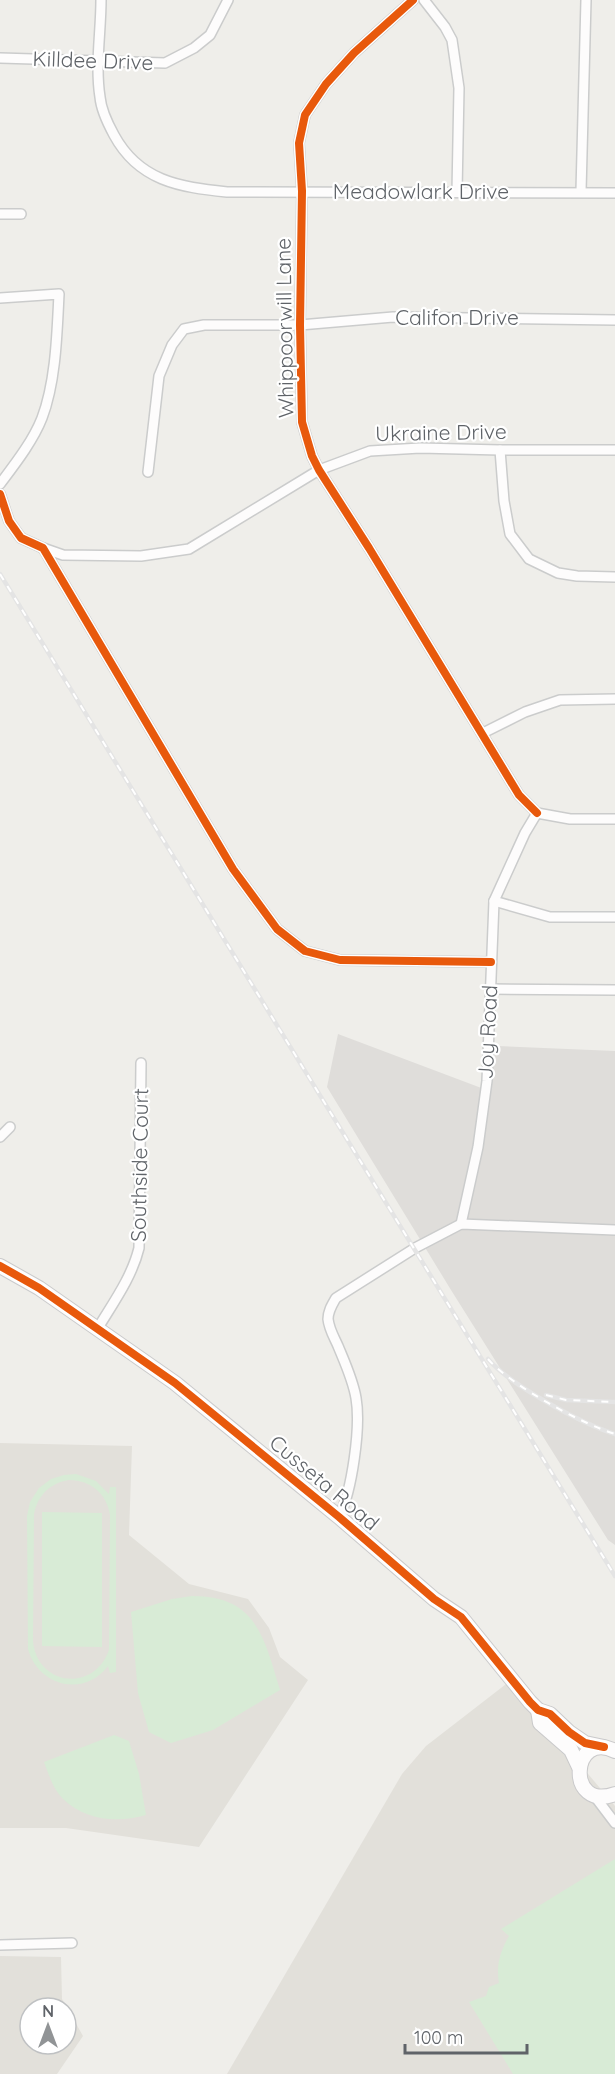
<svg xmlns="http://www.w3.org/2000/svg" width="615" height="2074" viewBox="0 0 615 2074" font-family="Quicksand,sans-serif">
<rect width="100%" height="100%" fill="#efeeea"/>
<path fill="#dfddda" d="M 338,1034 L 484,1089 L 497,1046 L 615,1051 L 615,1545 L 608,1540 L 451,1290 L 327,1087 Z"/>
<g fill="#e2e0da" fill-rule="evenodd">
<path d="M 0,1443 L 132,1446 L 129,1535 L 189,1584 L 248,1599 L 269,1628 L 280,1657 L 308,1680 L 199,1847 L 66,1828 L 0,1828 Z"/>
<path d="M 510,1681 L 615,1806 L 615,2074 L 227,2074 L 402,1774 L 426,1746 Z"/>
<path d="M 0,1956 L 61,1957 L 62,1999 L 83,2036 L 57,2074 L 0,2074 ZM 30,2008 L 66,2008 L 66,2044 L 30,2044 Z"/>
</g>
<g fill="#d8ebd6" fill-rule="evenodd">
<path d="M 76,1474 L 96,1481 L 109,1494 L 110,1487 L 116,1487 L 116,1672 L 110,1673 L 108,1666 C 84,1698 38,1686 28,1649 L 27,1516 L 30,1502 L 39,1488 L 51,1479 L 64,1475 ZM 69,1480 C 91,1480 107,1494 110,1515 L 109,1650 C 94,1693 37,1686 33,1641 L 34,1514 C 38,1495 50,1483 69,1480 Z"/>
<path d="M 42,1512 L 102,1513 L 102,1647 L 42,1646 Z"/>
<path d="M 192,1596 C 257,1596 264,1638 280,1690 L 213,1730 L 171,1743 L 149,1732 L 138,1693 L 131,1612 L 172,1599 Z"/>
<path d="M 114,1735 L 129,1741 L 139,1774 L 146,1815 C 118,1823 86,1821 63,1799 C 53,1789 49,1775 44,1762 Z"/>
<path d="M 615,1859 L 615,2074 L 513,2074 L 469,2002 L 486,1996 L 489,1987 L 499,1983 C 496,1965 500,1952 509,1936 L 501,1929 Z"/>
</g>
<g fill="none" stroke-linecap="round" stroke-linejoin="round">
<defs>
<g id="street">
<path d="M 101,0 C 101,32 95,65 100,97 C 101,109 108,124 114,135 C 139,181 179,187 227,192 L 615,193"/>
<path d="M 413,0 L 354,53 L 326,84 L 305,115 L 299,143 L 302,191 L 300,325 L 302,422 L 312,456 L 319,470 L 369,548 L 519,795 L 537,813"/>
<path d="M 424,0 L 445,27 L 452,40 L 459,88 L 457,192"/>
<path d="M 0,58 L 165,63 L 194,48 L 210,35 L 228,0"/>
<path d="M 581,191 L 586,0"/>
<path d="M 0,214 L 21,214"/>
<path d="M 0,298 L 59,294 C 57,333 56,381 42,418 C 33,441 15,464 0,484"/>
<path d="M 500,450 L 504,501 L 510,534 L 529,559 L 558,573 L 577,576 L 615,577"/>
<path d="M 148,472 L 159,376 L 172,345 L 184,329 L 204,325 L 300,325 L 393,317 L 615,320"/>
<path d="M 0,494 L 9,521 L 21,538 L 43,548 L 233,869 L 277,929 L 305,951 L 340,960 L 491,962"/>
<path d="M 43,548 L 63,555 L 141,556 L 189,549 L 319,470 L 370,451 L 420,448 L 500,450 L 615,450"/>
<path d="M 483,733 L 525,712 L 560,700 L 615,699"/>
<path d="M 537,813 L 570,819 L 615,819"/>
<path d="M 494,901 L 550,917 L 615,917"/>
<path d="M 491,989 L 615,990"/>
<path d="M 0,1137 L 10,1127"/>
<path d="M 461,1224 L 478,1147 L 487,1081 L 494,901 L 525,833 L 537,813"/>
<path d="M 98,1328 C 113,1303 132,1277 139,1248 L 141,1063"/>
<path d="M 339,1517 C 352,1491 361,1427 356,1398 C 353,1380 345,1363 338,1346 C 334,1337 329,1329 328,1319 C 328,1311 332,1305 336,1298 L 415,1248 L 461,1224 L 615,1230"/>
<path d="M 593,1794 L 615,1823"/>
<path d="M 0,1945 L 72,1943"/>
</g>
<g id="secondary">
<path d="M 0,1266 L 39,1288 L 175,1383 L 339,1517 L 434,1599 L 461,1617 L 530,1702 L 538,1710 L 550,1714 L 569,1732 L 585,1743 L 604,1747"/>
<path d="M 538,1710 L 540,1723 L 571,1750 L 579,1767"/>
<path d="M 615,1751 C 571,1729 565,1812 615,1794"/>
</g>
</defs>
<use href="#street" stroke="#cbcccc" stroke-width="12"/>
<use href="#secondary" stroke="#cacacb" stroke-width="16"/>
<use href="#street" stroke="#fdfcfc" stroke-width="9"/>
<use href="#secondary" stroke="#fdfcfc" stroke-width="14"/>
<defs>
<g id="rail">
<path d="M 0,574 L 615,1576"/>
<path d="M 488,1359 C 510,1385 582,1424 615,1434"/>
<path d="M 546,1395 L 566,1400 L 615,1402"/>
</g>
</defs>
<use href="#rail" stroke="#e4e4e4" stroke-width="4.5"/>
<use href="#rail" stroke="#fff" stroke-width="2" stroke-dasharray="7" stroke-linecap="butt"/>
<defs>
<g id="cycleway">
<path d="M 413,0 L 354,53 L 326,84 L 305,115 L 299,143 L 302,191 L 300,325 L 302,422 L 312,456 L 319,470 L 369,548 L 519,795 L 537,813"/>
<path d="M 0,494 L 9,521 L 21,538 L 43,548 L 233,869 L 277,929 L 305,951 L 340,960 L 491,962"/>
<path d="M 0,1266 L 39,1288 L 175,1383 L 339,1517 L 434,1599 L 461,1617 L 530,1702 L 538,1710 L 550,1714 L 569,1732 L 585,1743 L 604,1747"/>
</g>
</defs>
<use href="#cycleway" stroke="#fff" stroke-width="11"/>
<use href="#cycleway" stroke="#e8590c" stroke-width="8"/>
</g>
<g text-anchor="middle" stroke-width="4.5" stroke-linejoin="round" paint-order="stroke">
<g font-size="21" fill="#5f6368" stroke="#fff">
<text transform="translate(93 61) rotate(2)" y="7">Killdee Drive</text>
<text x="421" y="199">Meadowlark Drive</text>
<text x="457" y="325">Califon Drive</text>
<text transform="translate(285 328) rotate(-91)" y="7">Whippoorwill Lane</text>
<text transform="translate(441 433) rotate(-1)" y="7">Ukraine Drive</text>
<text transform="translate(488 1032) rotate(-87)" y="7">Joy Road</text>
<text transform="translate(140 1165) rotate(-89)" y="7">Southside Court</text>
<text transform="translate(324 1483) rotate(40)" y="7">Cusseta Road</text>
</g>
</g>
<g transform="translate(48 2026)"><circle r="28" fill="#ffffff" stroke="#bfc1c3" stroke-width="1.5"/>
<path d="M0-4.5L10 22L0 15L-10 22Z" fill="#919496"/>
<text y="-9" font-size="16" font-weight="bold" text-anchor="middle" fill="#5f6368">N</text>
</g>
<path d="M405 2044v9h122v-9" fill="none" stroke="#5f6368" stroke-width="3"/>
<text x="414" y="2044" font-size="18" fill="#5f6368" stroke="#ffffff" stroke-width="4.5" paint-order="stroke">100 m</text>
</svg>
